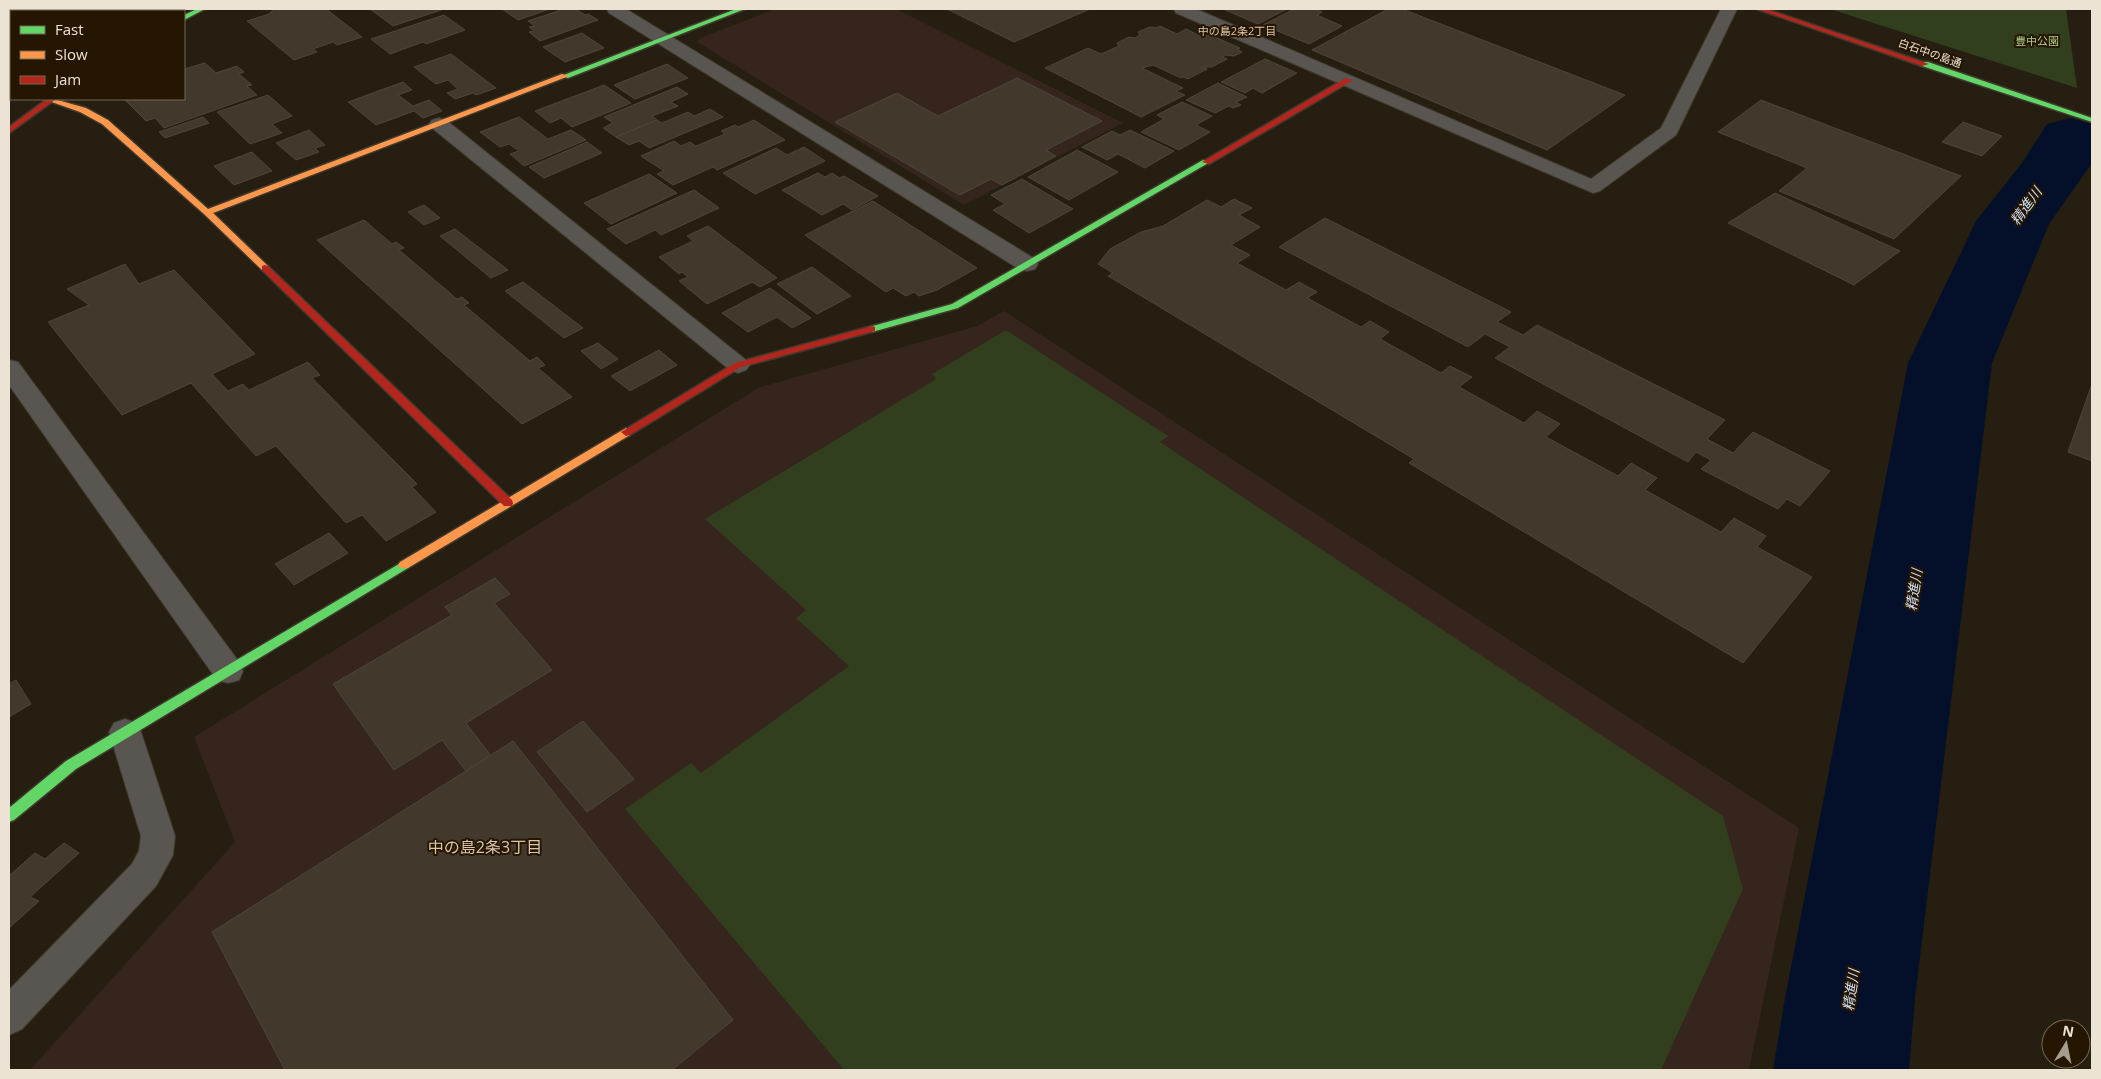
<svg xmlns="http://www.w3.org/2000/svg" width="2101" height="1079" viewBox="0 0 2101 1079" font-family="'Open Sans','Noto Sans JP',sans-serif">
<rect width="100%" height="100%" fill="#261e10"/>
<g fill="#35251c">
<path d="M 775,9 L 896,9 L 1123,123 L 964,205 L 697,42 L 700,38 Z"/>
<path d="M 1004,311 L 1799,828 L 1749,1070 L 30,1070 L 235,842 L 194,737 L 758,388 L 977,326 Z"/>
</g>
<g fill="#313f1e">
<path d="M 1830,9 L 2066,9 L 2077,88 Z"/>
<path d="M 1006,330 L 1168,436 L 1160,442 L 1723,816 L 1743,889 L 1661,1070 L 844,1070 L 625,809 L 691,763 L 701,773 L 849,666 L 796,618 L 806,610 L 705,519 L 936,379 L 932,374 Z"/>
</g>
<g fill="none" stroke-linecap="round" stroke-linejoin="round">
<path fill="#041029" fill-rule="evenodd" d="M 2071,118 L 2092,124 L 2092,163 L 2049,224 L 1992,363 L 1915,998 L 1909,1070 L 1773,1070 L 1785,998 L 1908,363 L 1976,221 L 2022,163 L 2047,124 Z"/>
</g>
<g fill="#42392c" stroke="#4e463b">
<path d="M 274,9 L 326,9 L 362,37 L 337,45 L 333,42 L 313,49 L 317,52 L 294,60 L 247,21 L 269,14 Z"/>
<path d="M 370,9 L 444,9 L 393,26 Z"/>
<path d="M 502,9 L 550,9 L 518,20 Z"/>
<path d="M 564,9 L 577,10 L 585,15 L 588,14 L 598,20 L 540,41 L 529,32 L 534,31 L 529,27 L 535,26 L 528,21 Z"/>
<path d="M 947,9 L 1090,9 L 1014,42 Z"/>
<path d="M 1223,9 L 1287,9 L 1258,24 Z"/>
<path d="M 1294,9 L 1313,9 L 1322,12 L 1317,15 L 1342,26 L 1309,44 L 1263,25 Z"/>
<path d="M 1388,9 L 1402,9 L 1625,95 L 1547,150 L 1312,50 Z"/>
<path d="M 444,15 L 465,30 L 426,44 L 423,42 L 390,54 L 371,39 Z"/>
<path d="M 1160,26 L 1177,34 L 1186,29 L 1202,37 L 1208,34 L 1240,48 L 1237,49 L 1242,52 L 1234,56 L 1226,55 L 1222,57 L 1227,59 L 1212,67 L 1202,67 L 1207,69 L 1188,79 L 1183,77 L 1181,78 L 1153,65 L 1142,68 L 1183,88 L 1176,91 L 1185,95 L 1141,117 L 1045,68 L 1088,48 L 1101,54 L 1119,46 L 1117,43 L 1129,37 L 1135,38 L 1140,35 L 1138,32 L 1150,27 L 1156,28 Z"/>
<path d="M 582,33 L 604,48 L 565,62 L 543,47 Z"/>
<path d="M 451,54 L 496,88 L 476,95 L 473,93 L 455,99 L 447,93 L 458,89 L 448,80 L 436,84 L 414,67 Z"/>
<path d="M 1265,59 L 1297,73 L 1262,93 L 1253,88 L 1245,93 L 1221,82 Z"/>
<path d="M 205,63 L 216,73 L 237,66 L 244,72 L 239,74 L 252,85 L 247,86 L 257,95 L 164,128 L 155,118 L 146,121 L 124,99 L 184,99 L 184,69 Z"/>
<path d="M 667,64 L 688,78 L 635,99 L 614,85 Z"/>
<path d="M 1017,78 L 1102,121 L 1046,150 L 1056,156 L 1002,185 L 991,179 L 960,195 L 835,122 L 897,93 L 938,116 Z"/>
<path d="M 403,82 L 412,90 L 398,95 L 413,106 L 429,100 L 442,111 L 423,118 L 414,111 L 376,125 L 348,102 Z"/>
<path d="M 1218,83 L 1247,97 L 1236,102 L 1241,105 L 1233,108 L 1229,106 L 1215,113 L 1186,100 Z"/>
<path d="M 604,85 L 631,103 L 572,127 L 561,118 L 550,123 L 535,111 Z"/>
<path d="M 677,87 L 688,94 L 671,102 L 678,106 L 652,116 L 657,120 L 616,137 L 603,128 L 613,123 L 604,117 Z"/>
<path d="M 268,95 L 292,116 L 272,124 L 282,133 L 250,144 L 217,112 Z"/>
<path d="M 1761,100 L 1961,176 L 1894,239 L 1779,191 L 1807,168 L 1718,132 Z"/>
<path d="M 1182,102 L 1212,116 L 1196,125 L 1210,132 L 1179,150 L 1141,132 L 1164,119 L 1157,115 Z"/>
<path d="M 710,109 L 723,117 L 649,148 L 639,141 L 629,145 L 616,137 L 657,120 L 662,123 L 688,112 L 694,116 Z"/>
<path d="M 203,117 L 209,123 L 165,138 L 159,132 Z"/>
<path d="M 519,117 L 548,139 L 571,130 L 586,140 L 524,166 L 510,154 L 519,151 L 509,144 L 500,147 L 480,132 Z"/>
<path d="M 754,120 L 785,140 L 717,170 L 713,167 L 673,185 L 657,174 L 664,171 L 641,156 L 674,141 L 681,146 L 690,142 L 696,146 L 725,134 L 721,131 L 735,125 L 738,127 Z"/>
<path d="M 1963,122 L 2002,136 L 1982,156 L 1942,142 Z"/>
<path d="M 309,130 L 325,145 L 315,148 L 319,152 L 296,160 L 276,143 Z"/>
<path d="M 1130,130 L 1174,151 L 1145,168 L 1118,154 L 1107,160 L 1082,147 L 1112,131 L 1120,135 Z"/>
<path d="M 587,142 L 602,153 L 544,178 L 529,167 Z"/>
<path d="M 804,147 L 825,161 L 755,194 L 723,173 L 776,148 L 787,155 Z"/>
<path d="M 1077,150 L 1118,172 L 1069,200 L 1028,177 Z"/>
<path d="M 252,152 L 272,171 L 234,185 L 214,166 Z"/>
<path d="M 818,173 L 825,177 L 832,173 L 840,178 L 844,176 L 878,196 L 852,210 L 843,204 L 822,215 L 782,190 Z"/>
<path d="M 649,174 L 677,193 L 611,224 L 584,203 Z"/>
<path d="M 1022,179 L 1073,209 L 1029,233 L 993,210 L 1005,204 L 991,195 Z"/>
<path d="M 694,190 L 719,208 L 661,235 L 655,230 L 626,244 L 607,229 Z"/>
<path d="M 1775,193 L 1900,251 L 1854,285 L 1728,223 Z"/>
<path d="M 1234,199 L 1252,208 L 1239,215 L 1260,227 L 1231,245 L 1250,255 L 1237,263 L 1286,290 L 1299,282 L 1317,292 L 1307,298 L 1361,327 L 1370,321 L 1389,332 L 1380,339 L 1441,373 L 1450,366 L 1472,377 L 1459,387 L 1524,423 L 1537,411 L 1560,424 L 1546,437 L 1618,476 L 1631,463 L 1657,478 L 1645,490 L 1721,532 L 1734,518 L 1766,536 L 1757,547 L 1812,577 L 1743,663 L 1409,463 L 1414,459 L 1108,276 L 1113,273 L 1098,264 L 1110,249 L 1141,232 L 1163,226 L 1207,200 L 1221,207 Z"/>
<path d="M 873,201 L 977,268 L 937,290 L 919,296 L 914,292 L 906,296 L 893,288 L 886,292 L 805,235 Z"/>
<path d="M 424,205 L 440,218 L 424,225 L 408,212 Z"/>
<path d="M 1325,218 L 1511,312 L 1497,322 L 1523,335 L 1537,325 L 1725,420 L 1707,439 L 1733,453 L 1753,432 L 1830,471 L 1800,506 L 1787,499 L 1778,509 L 1701,469 L 1711,460 L 1696,452 L 1688,462 L 1495,358 L 1510,347 L 1485,334 L 1468,347 L 1279,247 Z"/>
<path d="M 364,220 L 392,244 L 396,242 L 404,248 L 399,250 L 457,299 L 462,297 L 469,303 L 464,305 L 530,361 L 537,357 L 545,365 L 538,368 L 572,397 L 522,424 L 317,240 Z"/>
<path d="M 708,226 L 777,278 L 760,287 L 752,282 L 707,304 L 679,281 L 688,277 L 682,272 L 679,274 L 659,257 L 693,241 L 687,236 Z"/>
<path d="M 455,229 L 508,270 L 491,278 L 440,236 Z"/>
<path d="M 125,264 L 139,284 L 174,270 L 255,354 L 212,374 L 228,391 L 243,384 L 249,390 L 308,362 L 320,375 L 312,378 L 417,484 L 412,487 L 436,512 L 386,541 L 362,515 L 346,523 L 276,446 L 256,456 L 191,383 L 122,415 L 48,322 L 89,305 L 67,289 Z"/>
<path d="M 812,267 L 851,296 L 817,314 L 777,284 Z"/>
<path d="M 523,282 L 583,328 L 564,338 L 505,291 Z"/>
<path d="M 770,288 L 811,318 L 792,328 L 777,317 L 748,332 L 722,313 Z"/>
<path d="M 598,343 L 618,359 L 601,369 L 581,351 Z"/>
<path d="M 659,350 L 677,365 L 630,391 L 611,376 Z"/>
<path d="M 2092,384 L 2092,461 L 2068,452 Z"/>
<path d="M 329,533 L 348,553 L 294,585 L 275,564 Z"/>
<path d="M 495,578 L 510,594 L 494,603 L 552,670 L 466,723 L 491,756 L 466,771 L 442,740 L 394,770 L 333,684 L 452,615 L 445,607 Z"/>
<path d="M 16,680 L 31,704 L 9,717 L 9,684 Z"/>
<path d="M 583,721 L 634,779 L 587,812 L 537,752 Z"/>
<path d="M 513,741 L 733,1020 L 672,1070 L 285,1070 L 212,932 Z"/>
<path d="M 64,843 L 79,853 L 30,897 L 39,901 L 9,928 L 9,874 L 10,875 L 35,853 L 45,859 Z"/>
</g>
<g fill="none" stroke-linecap="round" stroke-linejoin="round">
<defs>
<g id="street">
<path d="M 88,9 L 112,9 L 111,11 L 87,11 Z"/>
<path d="M 607,9 L 626,9 L 1035,259 L 1038,264 L 1035,269 L 1027,271 L 1019,269 L 609,13 Z"/>
<path d="M 1174,9 L 1196,9 L 1591,179 L 1661,128 L 1721,9 L 1737,9 L 1676,135 L 1600,191 L 1593,193 L 1176,13 Z"/>
<rect x="9" y="31" width="2" height="10"/>
<path d="M 439,118 L 446,120 L 746,360 L 750,365 L 746,370 L 738,373 L 730,370 L 432,128 L 429,124 L 432,120 Z"/>
<path d="M 9,360 L 18,362 L 239,662 L 243,671 L 239,680 L 228,683 L 217,680 L 9,385 Z"/>
<path d="M 125,719 L 136,723 L 141,732 L 175,836 L 173,855 L 156,886 L 22,1029 L 9,1035 L 9,990 L 132,864 L 139,851 L 141,836 L 109,732 L 114,723 Z"/>
</g>
<g id="fast">
<path d="M 197,9 L 205,9 L 184,20 L 184,15 Z"/>
<path d="M 736,9 L 745,9 L 568,78 L 561,76 Z"/>
<path d="M 1922,62 L 1928,62 L 2092,118 L 2092,122 L 1922,66 Z"/>
<path d="M 1203,160 L 1210,162 L 958,308 L 872,332 L 867,329 L 869,327 L 952,304 Z"/>
<path d="M 404,561 L 408,562 L 410,565 L 408,568 L 76,769 L 14,820 L 9,822 L 9,808 L 66,761 Z"/>
</g>
<g id="slow">
<path d="M 562,74 L 569,76 L 213,213 L 268,266 L 268,270 L 262,270 L 204,214 L 102,124 L 80,112 L 46,100 L 54,99 L 86,108 L 108,120 L 208,209 Z"/>
<path d="M 626,428 L 631,432 L 630,435 L 408,568 L 400,568 L 398,565 L 400,562 Z"/>
</g>
<g id="jam">
<path d="M 1757,9 L 1766,9 L 1929,64 L 1922,66 Z"/>
<path d="M 1346,78 L 1353,80 L 1209,164 L 1202,162 Z"/>
<path d="M 47,99 L 56,99 L 9,133 L 9,127 Z"/>
<path d="M 265,265 L 268,266 L 512,500 L 513,503 L 512,506 L 504,506 L 262,270 L 262,266 Z"/>
<path d="M 872,326 L 875,327 L 875,331 L 741,367 L 630,435 L 626,436 L 621,432 L 735,363 Z"/>
</g>
</defs>
<use href="#street" stroke="#40392d" stroke-width="2"/>
<use href="#fast" stroke="#40392d" stroke-width="3"/>
<use href="#slow" stroke="#40392d" stroke-width="3"/>
<use href="#jam" stroke="#40392d" stroke-width="3"/>
<use href="#street" fill="#595651" fill-rule="evenodd"/>
<use href="#fast" fill="#63d668" fill-rule="evenodd"/>
<use href="#slow" fill="#ff974d" fill-rule="evenodd"/>
<use href="#jam" fill="#b3261e" fill-rule="evenodd"/>
</g>
<g text-anchor="middle" stroke-width="4" stroke-linejoin="round" paint-order="stroke">
<g font-size="11" fill="#dac5a9" stroke="#251601">
<text x="1237" y="35">中の島2条2丁目</text>
</g>
<g font-size="11" fill="#adcc8b" stroke="#251601">
<text x="2037" y="45">豊中公園</text>
</g>
<g font-size="11" fill="#ede3d4" stroke="#251601">
<text transform="translate(1930 53) rotate(19)" y="4">白石中の島通</text>
</g>
<g font-size="14" font-style="italic" fill="#cedef6" stroke="#251601">
<text transform="translate(2026 206) rotate(-54)" y="5">精進川</text>
<text transform="translate(1914 590) rotate(-81)" y="5">精進川</text>
<text transform="translate(1851 990) rotate(-82)" y="5">精進川</text>
</g>
<g font-size="16" fill="#dac5a9" stroke="#251601">
<text x="485" y="853">中の島2条3丁目</text>
</g>
</g>
<rect width="2101" height="1079" fill="none" stroke="#ede3d4" stroke-width="20"/>
<rect x="10" y="10" width="175" height="90" fill="#251601" stroke="#756855"/>
<rect x="20" y="26" width="25" height="8" fill="#63d668" stroke="#756855"/>
<text x="55" y="35" font-size="15" fill="#ede3d4">Fast</text>
<rect x="20" y="51" width="25" height="8" fill="#ff974d" stroke="#756855"/>
<text x="55" y="60" font-size="15" fill="#ede3d4">Slow</text>
<rect x="20" y="76" width="25" height="8" fill="#b3261e" stroke="#756855"/>
<text x="55" y="85" font-size="15" fill="#ede3d4">Jam</text>
<g transform="translate(2066 1044) rotate(10)"><circle r="24" fill="#251601" stroke="#756855"/>
<path d="M0-4L9 19L0 12L-9 19Z" fill="#a79e8f"/>
<text y="-8" font-size="14" font-weight="bold" text-anchor="middle" fill="#ede3d4">N</text>
</g>
</svg>
